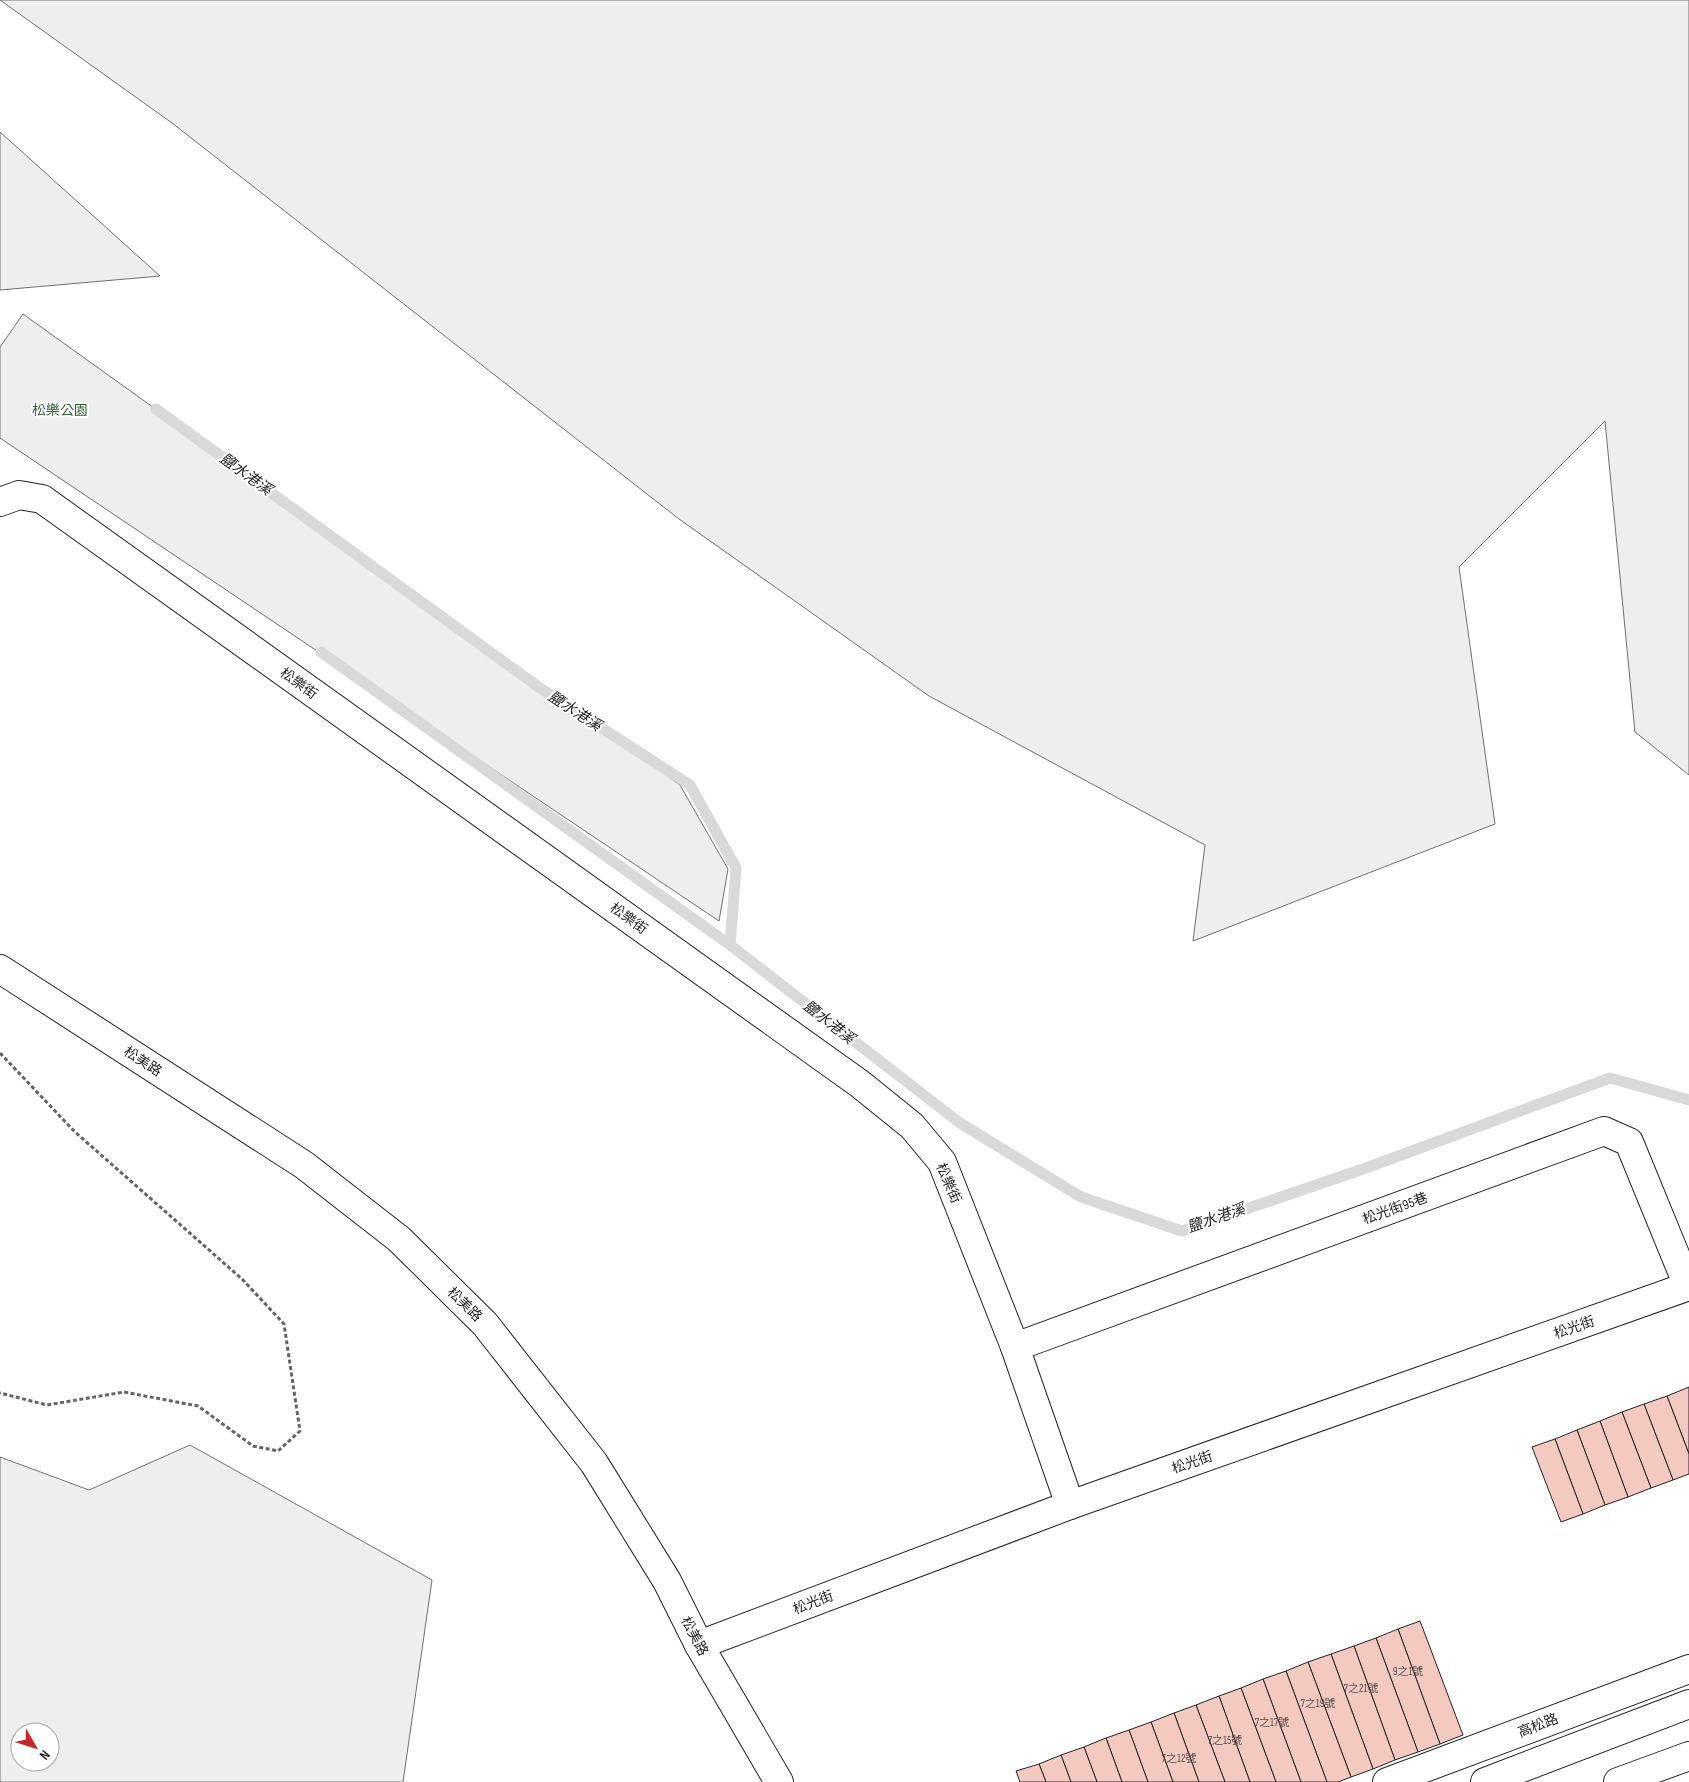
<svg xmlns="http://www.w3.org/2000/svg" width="1689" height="1782" viewBox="0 0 1689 1782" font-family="'Sofia Sans Condensed','Noto Sans TC',sans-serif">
<rect width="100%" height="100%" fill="#fff"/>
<g fill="#eee" stroke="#6f6f6f" fill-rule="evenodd">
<path d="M 0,0 L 1689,0 L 1689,775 L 1635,732 L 1605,421 L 1459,567 L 1495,824 L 1193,941 L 1205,845 L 929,696 L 679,519 L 172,123 Z"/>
<path d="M 0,132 L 160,276 L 0,290 Z"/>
<path d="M 23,314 L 680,785 L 728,869 L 719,921 L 0,438 L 0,347 Z"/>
<path d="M 190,1445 L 432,1580 L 403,1782 L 0,1782 L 0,1457 L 89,1490 ZM 20,1732 L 50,1732 L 50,1762 L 20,1762 Z"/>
</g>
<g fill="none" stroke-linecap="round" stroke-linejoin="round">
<g stroke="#d9d9d9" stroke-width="11">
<path d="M 156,409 L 540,688 L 690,785 L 736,868 L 730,945 L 960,1123 L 1081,1197 L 1182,1231 L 1366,1168 L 1610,1078 L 1689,1100"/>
<path d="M 321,652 L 730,945"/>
</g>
</g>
<g fill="#f3c9c0" stroke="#222">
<path d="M 1689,1387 L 1689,1454 L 1667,1396 Z"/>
<path d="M 1667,1396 L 1689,1454 L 1689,1474 L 1673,1480 L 1644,1404 Z"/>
<path d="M 1644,1404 L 1673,1480 L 1651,1488 L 1622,1412 Z"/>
<path d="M 1622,1412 L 1651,1488 L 1628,1497 L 1600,1421 Z"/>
<path d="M 1600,1421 L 1628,1497 L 1605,1505 L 1577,1430 Z"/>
<path d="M 1577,1430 L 1605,1505 L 1583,1514 L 1555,1439 Z"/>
<path d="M 1555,1439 L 1583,1514 L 1561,1522 L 1532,1447 Z"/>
<path d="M 1420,1621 L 1463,1735 L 1440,1744 L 1398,1629 Z"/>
<path d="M 1398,1629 L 1440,1744 L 1418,1752 L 1376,1638 Z"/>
<path d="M 1376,1638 L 1418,1752 L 1395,1760 L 1354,1646 Z"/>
<path d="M 1354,1646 L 1395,1760 L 1373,1769 L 1331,1654 Z"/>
<path d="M 1331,1654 L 1373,1769 L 1351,1777 L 1308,1662 Z"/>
<path d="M 1308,1662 L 1351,1777 L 1338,1782 L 1327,1782 L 1286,1671 Z"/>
<path d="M 1286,1671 L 1327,1782 L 1301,1782 L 1263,1679 Z"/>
<path d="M 1263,1679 L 1301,1782 L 1276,1782 L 1241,1688 Z"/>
<path d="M 1241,1688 L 1276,1782 L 1250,1782 L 1219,1696 Z"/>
<path d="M 1219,1696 L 1250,1782 L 1225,1782 L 1196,1705 Z"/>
<path d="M 1196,1705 L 1225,1782 L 1199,1782 L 1174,1713 Z"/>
<path d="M 1174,1713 L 1199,1782 L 1173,1782 L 1151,1722 Z"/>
<path d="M 1151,1722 L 1173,1782 L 1148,1782 L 1129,1730 Z"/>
<path d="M 1129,1730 L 1148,1782 L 1122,1782 L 1106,1738 Z"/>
<path d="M 1106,1738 L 1122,1782 L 1097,1782 L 1084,1747 Z"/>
<path d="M 1084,1747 L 1097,1782 L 1071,1782 L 1061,1755 Z"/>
<path d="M 1061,1755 L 1071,1782 L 1046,1782 L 1039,1764 Z"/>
<path d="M 1039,1764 L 1046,1782 L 1020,1782 L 1016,1771 Z"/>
</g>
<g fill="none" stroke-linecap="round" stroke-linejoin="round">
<defs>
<g id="minor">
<path d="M 0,502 L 19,495 L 42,499 L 860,1084 L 912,1126 L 942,1162 L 1015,1347 L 1070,1505"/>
<path d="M 0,969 L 304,1165 L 399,1239 L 485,1324 L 594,1463 L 667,1581 L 699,1645 L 779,1782"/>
<path d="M 1015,1347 L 1604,1131 L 1629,1142 L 1688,1286"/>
<path d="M 699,1645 L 1070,1505 L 1689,1286"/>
<path d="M 1387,1782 L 1689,1669"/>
<path d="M 1485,1782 L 1689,1704"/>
<path d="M 1618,1782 L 1689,1756"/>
</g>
</defs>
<use href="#minor" stroke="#222" stroke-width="30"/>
<path stroke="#646464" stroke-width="3" stroke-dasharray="4 2.5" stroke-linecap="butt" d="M 0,1053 L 75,1132 L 242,1279 L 284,1324 L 300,1431 L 278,1451 L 253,1446 L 198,1406 L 124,1392 L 47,1405 L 0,1393"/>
<use href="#minor" stroke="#fff" stroke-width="28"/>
</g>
<g text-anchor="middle" stroke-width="4" stroke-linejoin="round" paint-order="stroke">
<g font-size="11" fill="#564c4a">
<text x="1408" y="1675">9之1號</text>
<text x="1361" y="1692">7之21號</text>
<text x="1318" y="1707">7之19號</text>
<text x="1272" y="1726">7之17號</text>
<text x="1225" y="1744">7之15號</text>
<text x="1179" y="1762">7之12號</text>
</g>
<g font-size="14" fill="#2f5e38" stroke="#fff">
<text x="60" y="415">松樂公園</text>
</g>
<g font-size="14" fill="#222" stroke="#fff">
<text transform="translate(299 683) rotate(36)" y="5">松樂街</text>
<text transform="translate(629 918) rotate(36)" y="5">松樂街</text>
<text transform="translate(143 1061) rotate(33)" y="5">松美路</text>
<text transform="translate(949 1183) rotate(66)" y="5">松樂街</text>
<text transform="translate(1395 1208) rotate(-20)" y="5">松光街95巷</text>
<text transform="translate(465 1304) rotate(44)" y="5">松美路</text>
<text transform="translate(1574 1327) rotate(-19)" y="5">松光街</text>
<text transform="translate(1192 1462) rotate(-19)" y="5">松光街</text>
<text transform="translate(813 1602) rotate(-21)" y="5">松光街</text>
<text transform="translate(695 1636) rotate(62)" y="5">松美路</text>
<text transform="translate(1538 1725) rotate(-21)" y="5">高松路</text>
</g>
<g font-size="15" font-style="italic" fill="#222" stroke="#fff">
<text transform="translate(246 474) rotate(36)" y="5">鹽水港溪</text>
<text transform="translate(575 711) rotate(33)" y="5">鹽水港溪</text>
<text transform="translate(829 1022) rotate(38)" y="5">鹽水港溪</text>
<text transform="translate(1216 1218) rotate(-19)" y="5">鹽水港溪</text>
</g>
</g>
<g transform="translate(35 1747) rotate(129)"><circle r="24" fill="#ffffff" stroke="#a7a7a7"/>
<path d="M0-4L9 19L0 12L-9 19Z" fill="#c62828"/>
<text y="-8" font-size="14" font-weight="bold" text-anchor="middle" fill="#222222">N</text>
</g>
</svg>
